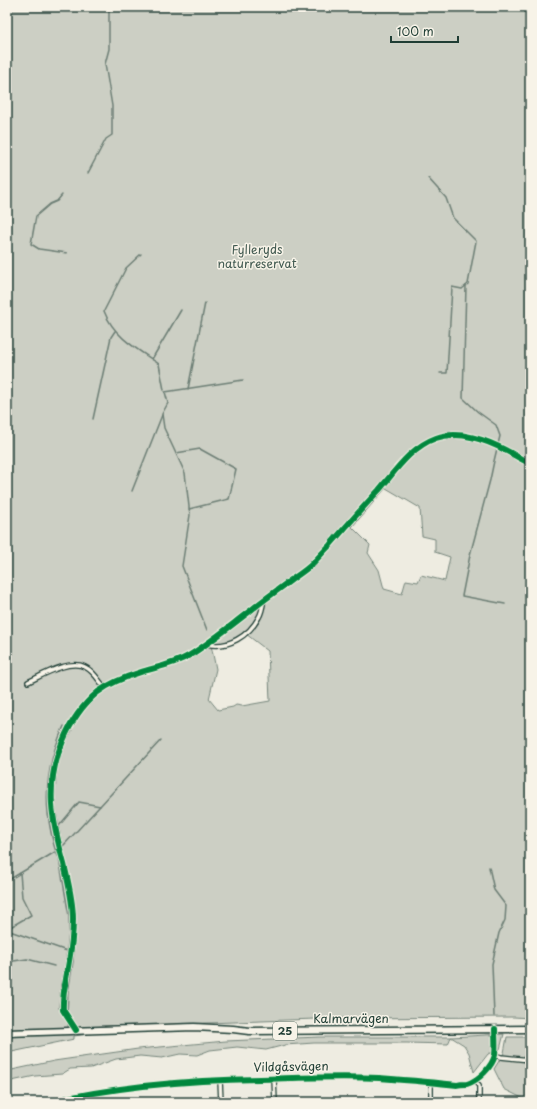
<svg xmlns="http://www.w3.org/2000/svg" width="537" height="1109" viewBox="0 0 537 1109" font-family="'Playpen Sans',sans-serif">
<rect width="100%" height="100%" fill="#eeece1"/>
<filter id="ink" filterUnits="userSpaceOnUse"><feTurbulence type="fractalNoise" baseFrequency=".025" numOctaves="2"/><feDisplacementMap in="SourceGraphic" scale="8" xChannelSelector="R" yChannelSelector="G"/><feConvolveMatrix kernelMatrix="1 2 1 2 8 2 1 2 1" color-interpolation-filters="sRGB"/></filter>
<g filter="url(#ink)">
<g fill="#cccfc4" stroke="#76867c" fill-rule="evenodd">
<path d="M 7,7 L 530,7 L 530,1018 L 514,1017 L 342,1018 L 154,1025 L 74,1036 L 74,1039 L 7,1053 ZM 386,488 L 420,508 L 422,536 L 435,539 L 435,552 L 450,557 L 445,581 L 421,575 L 418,582 L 406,580 L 402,594 L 384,589 L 379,570 L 368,553 L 370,545 L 352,527 ZM 246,634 L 268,651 L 270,701 L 242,706 L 236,705 L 233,707 L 218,710 L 209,699 L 216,669 L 211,645 L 237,640 Z"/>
<path d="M 504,1034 L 500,1049 L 488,1054 L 474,1072 L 469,1053 L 464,1045 L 451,1037 L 448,1044 L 407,1043 L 314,1043 L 285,1045 L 266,1050 L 237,1047 L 210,1050 L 197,1055 L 180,1054 L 162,1058 L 140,1056 L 116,1059 L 91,1068 L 70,1069 L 62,1074 L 35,1076 L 7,1082 L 7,1071 L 54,1061 L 138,1049 L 226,1041 L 319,1037 L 451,1037 Z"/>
<path d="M 507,1037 L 530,1037 L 530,1102 L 504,1089 L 494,1069 L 504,1053 Z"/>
</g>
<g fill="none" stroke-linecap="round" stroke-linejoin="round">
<g stroke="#6c7e74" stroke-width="1.5">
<path d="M 88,173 L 106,139 L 112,135 L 112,106 L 105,64 L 109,49 L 109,7"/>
<path d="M 428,178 L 446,198 L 453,218 L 476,241 L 468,284 L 462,289 L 452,287 L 447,373 L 440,373"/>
<path d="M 62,195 L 57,201 L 50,204 L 36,216 L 31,244 L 39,249 L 67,253"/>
<path d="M 141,254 L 126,268 L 104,311 C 114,337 137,349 159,364 L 164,390"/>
<path d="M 466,286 L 463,398 L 478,412 L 496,425 L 500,436 L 494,461 L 490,480 L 470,555 L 462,596 L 505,604"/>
<path d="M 152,359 L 181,310"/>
<path d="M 188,389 L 205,303"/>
<path d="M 93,419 L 111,337 L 115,331"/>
<path d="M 176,453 L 200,449 L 236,469 L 229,499 L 189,509"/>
<path d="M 132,491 L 162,415"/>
<path d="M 207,630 L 182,566 L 190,515 L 185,473 L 164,428 L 162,414 L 168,403 L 165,392 L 243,380"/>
<path d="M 58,827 L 79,802 L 100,806"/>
<path d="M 489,867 L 494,890 L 506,906 L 505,920 L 499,933 L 492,964 L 494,1016"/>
<path d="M 7,881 L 55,852 L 63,846 L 161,740"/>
<path d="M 7,929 L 31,915 L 22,897 L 20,873"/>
<path d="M 7,930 L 67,951"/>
<path d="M 7,962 L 27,959 L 54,966"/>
<path d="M 59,1008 L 61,986 L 65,967 L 69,933 L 69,916 L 59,858 C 54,850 53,841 51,832 C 43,794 48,761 64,726"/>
<path d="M 67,1014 L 68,992 L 73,962 L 76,920 L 75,905 L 71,886 L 61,840 L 54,801 L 57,768 L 63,747 L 72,730"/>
<path d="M 67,1018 L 69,1030"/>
</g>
<defs>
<g id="minor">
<path d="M 207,644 C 228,649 249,636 259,617 C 262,612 263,605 264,599"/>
<path d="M 28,682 C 43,675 69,659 85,667 C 94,671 99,681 105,688"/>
<path d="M 76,1030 L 63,1010 C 62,995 66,981 68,967 C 71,951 73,935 73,919 C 73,900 68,882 64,864 C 52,821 44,784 63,741 C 70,723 83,704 98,692 C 109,684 128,676 141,672 C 158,667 175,664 190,655 C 211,642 230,626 250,611 C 263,600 278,590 291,580 C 298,575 306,570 312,564 C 318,558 324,551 330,545 C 346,527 362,508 379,490 C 396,470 411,447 436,438 C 459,430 487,440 507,451 C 515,455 522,460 530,463"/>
<path d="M 495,1055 L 501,1057 L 530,1060"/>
<path d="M 274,1078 L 275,1102"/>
<path d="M 220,1080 L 221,1102"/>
<path d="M 474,1080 L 479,1086 L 479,1102"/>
<path d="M 49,1102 C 118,1086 190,1080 260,1079 C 300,1078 339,1076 379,1078 C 405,1080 431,1082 457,1085 C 460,1084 464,1084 467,1084 C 479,1080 492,1067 495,1055 C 496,1047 495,1037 495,1029"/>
<path d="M 431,1102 L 431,1082"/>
</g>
<path id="trunk" d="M 7,1033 L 194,1027 L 233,1029 L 249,1031 L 530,1029"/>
</defs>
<use href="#minor" stroke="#1f3d34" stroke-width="6"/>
<use href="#trunk" stroke="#1f3d34" stroke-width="9"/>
<use href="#minor" stroke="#f7f3e8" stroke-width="3.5"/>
<use href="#trunk" stroke="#f7f3e8" stroke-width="6"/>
<defs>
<g id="cycleway">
<path d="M 76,1030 L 63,1010 C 62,995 66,981 68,967 C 71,951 73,935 73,919 C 73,900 68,882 64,864 C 52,821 44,784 63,741 C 70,723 83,704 98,692 C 109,684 128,676 141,672 C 158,667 175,664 190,655 C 211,642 230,626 250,611 C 263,600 278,590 291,580 C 298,575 306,570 312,564 C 318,558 324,551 330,545 C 346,527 362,508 379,490 C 396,470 411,447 436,438 C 459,430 487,440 507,451 C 515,455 522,460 530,463"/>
<path d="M 49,1102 C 118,1086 190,1080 260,1079 C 300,1078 339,1076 379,1078 C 405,1080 431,1082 457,1085 C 460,1084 464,1084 467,1084 C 479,1080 492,1067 495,1055 C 496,1047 495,1037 495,1029"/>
</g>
</defs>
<use href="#cycleway" stroke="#f7f3e8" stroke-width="8"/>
<use href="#cycleway" stroke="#00873e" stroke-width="6"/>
</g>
</g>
<g text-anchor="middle" stroke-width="3" stroke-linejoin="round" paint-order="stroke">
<rect fill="#f7f3e8" stroke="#60746a" stroke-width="1" x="273" y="1022" width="24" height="18" rx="3"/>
<g font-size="11" font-weight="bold" fill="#1f3d34">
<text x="285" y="1035">25</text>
</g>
<g font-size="12" fill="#425a51" stroke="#f7f3e8">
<text x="257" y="254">Fylleryds<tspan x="257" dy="14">naturreservat</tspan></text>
</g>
<g font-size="12" fill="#1f3d34" stroke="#f7f3e8">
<text x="351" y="1023">Kalmarvägen</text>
<text transform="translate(291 1067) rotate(-1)" y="4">Vildgåsvägen</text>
</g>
</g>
<rect width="537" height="1109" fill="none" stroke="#f7f3e8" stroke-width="24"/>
<rect x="12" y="12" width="513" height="1085" fill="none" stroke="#1f3d34" stroke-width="1.5" filter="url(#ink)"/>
<path d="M391 36v6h67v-6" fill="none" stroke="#1f3d34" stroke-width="2"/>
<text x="397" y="36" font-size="12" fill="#1f3d34" stroke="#f7f3e8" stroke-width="3" paint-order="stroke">100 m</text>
</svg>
